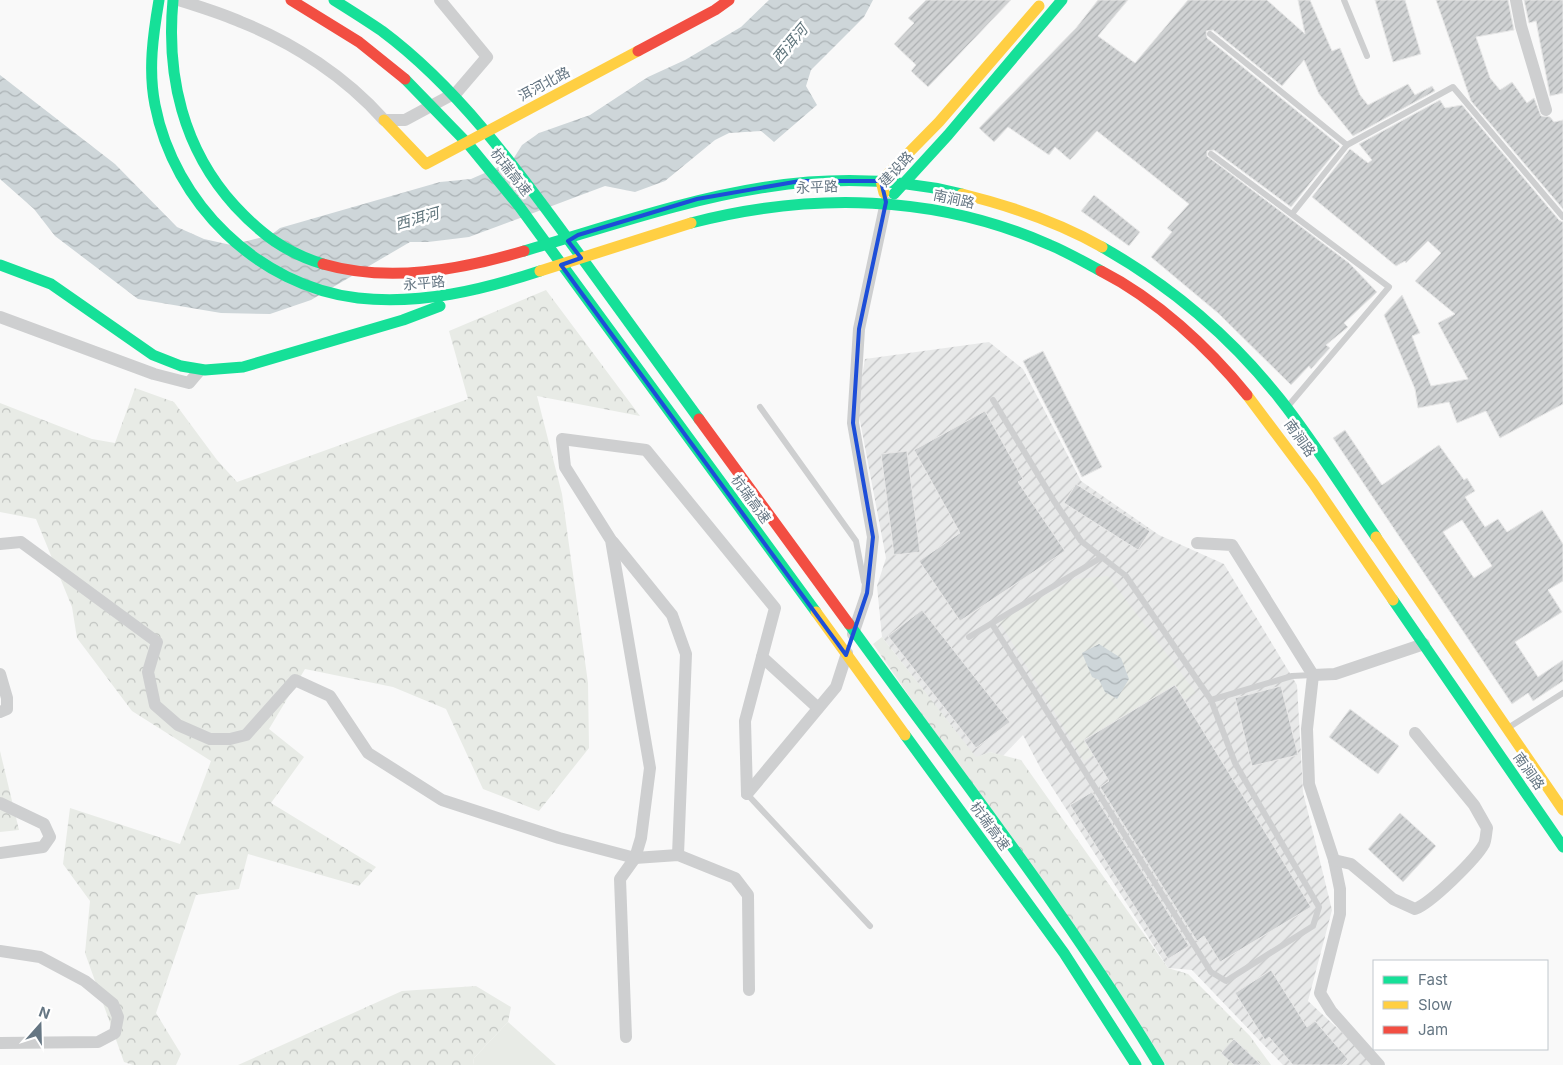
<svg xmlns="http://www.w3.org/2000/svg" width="1563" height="1065" viewBox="0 0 1563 1065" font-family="Inter,'Noto Sans SC',sans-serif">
<defs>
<pattern id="industrial-furrows" width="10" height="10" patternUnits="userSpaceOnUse" patternTransform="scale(1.25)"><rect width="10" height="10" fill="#e8e9e9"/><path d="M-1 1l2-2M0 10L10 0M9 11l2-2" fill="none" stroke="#c0c1c2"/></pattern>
<pattern id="forest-crowns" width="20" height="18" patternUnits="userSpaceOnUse" patternTransform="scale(1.25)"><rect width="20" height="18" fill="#e8ebe6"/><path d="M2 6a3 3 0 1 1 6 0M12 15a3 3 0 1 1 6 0" fill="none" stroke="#c0c3c0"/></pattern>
<pattern id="garden-furrows" width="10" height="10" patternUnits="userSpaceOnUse" patternTransform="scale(1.25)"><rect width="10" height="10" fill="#e8ebe6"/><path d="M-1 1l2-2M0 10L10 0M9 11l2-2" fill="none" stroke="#c0c3c0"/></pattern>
<pattern id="water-waves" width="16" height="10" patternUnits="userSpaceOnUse" patternTransform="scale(1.25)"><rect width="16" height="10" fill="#ced6d9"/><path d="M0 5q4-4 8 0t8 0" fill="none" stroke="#abb2b5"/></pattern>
<pattern id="building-hatch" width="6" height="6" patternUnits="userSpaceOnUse" patternTransform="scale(1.25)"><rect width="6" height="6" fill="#d0d2d3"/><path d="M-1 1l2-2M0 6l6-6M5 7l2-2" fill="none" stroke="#acafb1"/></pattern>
</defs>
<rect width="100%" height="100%" fill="#f9f9f9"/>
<path fill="url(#industrial-furrows)" d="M 989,342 L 1023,369 L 1081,481 L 1159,535 L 1224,564 L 1297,685 L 1303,792 L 1332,910 L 1308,1001 L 1376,1064 L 1374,1065 L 1283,1065 L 1192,970 L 1168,968 L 1043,773 L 1023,735 L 1003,756 L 990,752 L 976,758 L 882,637 L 877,586 L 886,558 L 857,405 L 865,359 Z"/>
<path fill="#e8ebe6" d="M 508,1022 L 556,1065 L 473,1065 L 474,1058 Z"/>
<g fill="url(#forest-crowns)">
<path d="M 546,290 L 640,416 L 537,396 L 562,494 L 588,683 L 589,748 L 539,811 L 483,789 L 446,709 L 393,687 L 305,669 L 269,729 L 304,757 L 271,803 L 376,867 L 359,886 L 248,854 L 239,889 L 196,895 L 156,1013 L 181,1054 L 176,1065 L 133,1065 L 124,1062 L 85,953 L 90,901 L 63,864 L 70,808 L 180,844 L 211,761 L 132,711 L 77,638 L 72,607 L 36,519 L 0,512 L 0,403 L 92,439 L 115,443 L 135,388 L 174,402 L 217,460 L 237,482 L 468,399 L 449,331 Z"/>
<path d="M 882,637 L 976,757 L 990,752 L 1021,760 L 1168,968 L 1188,974 L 1250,1036 L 1271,1065 L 1166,1065 L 873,644 Z"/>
<path d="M 0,751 L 19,830 L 0,832 Z"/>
<path d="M 476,986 L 511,1007 L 508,1022 L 474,1058 L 473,1065 L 238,1065 L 402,991 Z"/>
</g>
<path fill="url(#garden-furrows)" d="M 1108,576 L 1196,693 L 1084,761 L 999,621 L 1075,579 Z"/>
<g fill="url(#water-waves)">
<path d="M 769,0 L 873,0 L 864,17 L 811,70 L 806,86 L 817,105 L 774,142 L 761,131 L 729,133 L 715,140 L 665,181 L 635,192 L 605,186 L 469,237 L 428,242 L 410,242 L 311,300 L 270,314 L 221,313 L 138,299 L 55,236 L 34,209 L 0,179 L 0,75 L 115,164 L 177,227 L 204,239 L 231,245 L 271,235 L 280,228 L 440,182 L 471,179 L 512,161 L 522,145 L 539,133 L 590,115 L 648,77 L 685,60 L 741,27 Z"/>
<path d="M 1099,644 L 1121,658 L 1129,679 L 1117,699 L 1105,692 L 1099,680 L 1092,677 L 1082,653 Z"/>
</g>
<g fill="url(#building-hatch)" stroke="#e8e8e8" fill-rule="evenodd">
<path d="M 926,0 L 1011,0 L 928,87 L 911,71 L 916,65 L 894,44 L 914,23 L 908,18 Z"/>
<path d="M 1098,0 L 1128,0 L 1098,36 L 1135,63 L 1188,0 L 1267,0 L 1305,34 L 1298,0 L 1310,0 L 1332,51 L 1340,48 L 1360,95 L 1368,105 L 1408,84 L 1415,95 L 1432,86 L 1435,91 L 1353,136 L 1319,94 L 1304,60 L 1282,86 L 1213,30 L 1206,31 L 1207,38 L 1340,146 L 1291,207 L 1214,150 L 1207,151 L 1207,156 L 1349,263 L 1377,292 L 1344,323 L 1348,327 L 1326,345 L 1330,348 L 1311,369 L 1309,366 L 1291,385 L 1218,313 L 1151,257 L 1172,232 L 1167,228 L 1189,204 L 1097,131 L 1070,160 L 1055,147 L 1049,155 L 1008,127 L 994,142 L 979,128 L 1076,28 Z"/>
<path d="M 1375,0 L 1405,0 L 1421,54 L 1393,62 Z"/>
<path d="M 1436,0 L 1508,0 L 1514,30 L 1476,37 L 1490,78 L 1500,90 L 1512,82 L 1527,103 L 1534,98 L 1541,116 L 1550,117 L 1554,122 L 1563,120 L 1563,209 L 1471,101 Z"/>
<path d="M 1524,0 L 1563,0 L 1563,93 L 1550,96 L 1536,21 L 1529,23 Z"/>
<path d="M 1440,100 L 1445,108 L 1462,105 L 1559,220 L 1563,222 L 1563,404 L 1500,438 L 1486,411 L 1457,423 L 1449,402 L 1418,408 L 1415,389 L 1384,315 L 1402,295 L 1420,333 L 1412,336 L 1431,386 L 1468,379 L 1438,323 L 1455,314 L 1415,281 L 1441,253 L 1428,241 L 1406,263 L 1405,261 L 1396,266 L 1312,197 L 1350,149 L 1368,163 L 1372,160 L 1359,144 Z"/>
<path d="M 1094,195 L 1140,232 L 1129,246 L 1081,211 Z"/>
<path d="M 1043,351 L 1102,467 L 1082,477 L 1023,361 Z"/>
<path d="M 985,411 L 1023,479 L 1018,482 L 1065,551 L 960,621 L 919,561 L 960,533 L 914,450 Z"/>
<path d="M 1345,430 L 1382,485 L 1439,445 L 1464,480 L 1467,478 L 1475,491 L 1465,497 L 1485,527 L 1498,519 L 1507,532 L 1542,510 L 1563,544 L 1563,581 L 1548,590 L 1562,612 L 1515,642 L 1538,677 L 1563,660 L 1563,681 L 1533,701 L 1528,693 L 1512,704 L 1333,438 ZM 1462,520 L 1492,566 L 1474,578 L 1443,532 Z"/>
<path d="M 907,451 L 920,552 L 894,555 L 881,454 Z"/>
<path d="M 1076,484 L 1150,531 L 1138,550 L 1064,503 Z"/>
<path d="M 922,610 L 1010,722 L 976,748 L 888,636 Z"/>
<path d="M 1175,685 L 1311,907 L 1220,962 L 1204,936 L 1197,941 L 1100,787 L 1109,781 L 1084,740 Z"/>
<path d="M 1281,686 L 1298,755 L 1252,766 L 1235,698 Z"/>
<path d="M 1350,709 L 1399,746 L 1378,774 L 1329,737 Z"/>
<path d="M 1092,792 L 1189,946 L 1168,959 L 1070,805 Z"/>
<path d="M 1400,813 L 1436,846 L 1403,882 L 1368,849 Z"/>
<path d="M 1271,970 L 1307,1027 L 1315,1021 L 1348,1059 L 1342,1065 L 1293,1065 L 1269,1037 L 1265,1040 L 1235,993 Z"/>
<path d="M 1234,1039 L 1261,1065 L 1234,1065 L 1221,1053 Z"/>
</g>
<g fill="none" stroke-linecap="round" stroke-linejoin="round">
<g stroke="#cecfd0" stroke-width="6">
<path d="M 1344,0 L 1367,56"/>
<path d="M 1210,34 L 1347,145"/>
<path d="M 1211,154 L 1389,287 L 1289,405"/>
<path d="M 1292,214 L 1347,145 L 1453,87 L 1563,217"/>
<path d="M 993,400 L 1054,501 L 1081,541 L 1126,576 L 1211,700 L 1292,676 L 1313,675"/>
<path d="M 760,407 L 856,541 L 864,582"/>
<path d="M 992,624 L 1211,972 L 1226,981 L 1313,926 L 1319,907 L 1235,763 L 1211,700"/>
<path d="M 969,637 L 1102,557"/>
<path d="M 1511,726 L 1563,693"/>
<path d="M 747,794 L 870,926"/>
</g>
<g stroke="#cecfd0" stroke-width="12">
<path d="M 179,0 C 200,7 221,13 241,22 C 294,43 346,77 384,120 L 405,120 L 457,92 L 487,57 L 440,0"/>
<path d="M 1516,0 L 1521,26 L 1546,110"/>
<path d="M 0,317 L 154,374 L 189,383 L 200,370"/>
<path d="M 613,542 L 672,615 L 686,654 L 678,855"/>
<path d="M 1197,543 L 1232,545 L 1313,675 L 1307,729 L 1309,784 L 1334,860 L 1340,889 L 1340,914 L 1320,993 L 1331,1011 L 1379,1065"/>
<path d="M 0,544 L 21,542 L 157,642 L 148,672 L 155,705 L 178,725 L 210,739 L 230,739 L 246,735 L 295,680 L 330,696 L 368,753 L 442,800 L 559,838 L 635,858 L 678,855 L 735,878 L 748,895 L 749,990"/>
<path d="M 853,634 L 867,593 L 873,537 L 853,423 L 859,329 L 886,202"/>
<path d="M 0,674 L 7,698 L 7,709 L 0,712"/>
<path d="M 1313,675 L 1335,674 L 1424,644"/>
<path d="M 747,794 L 836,687 L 847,653"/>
<path d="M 747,794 L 745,721 L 762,657"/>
<path d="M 0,803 L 44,824 L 50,837 L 43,847 L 0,853"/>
<path d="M 1334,860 L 1351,864 L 1393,899 L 1415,909 C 1431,903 1476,859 1484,844 C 1486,840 1486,833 1487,828 L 1474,805 L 1415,733"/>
<path d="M 0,951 L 40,957 L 85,981 L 113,1004 L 118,1017 L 115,1033 L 98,1042 L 0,1043"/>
<path d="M 626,1037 L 620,879 L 635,858 L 641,838 L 650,768 L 611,540 L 565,467 L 562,439 L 646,450 L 775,608 L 762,657 L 818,708"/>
</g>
<g stroke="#16e098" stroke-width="11">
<path d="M 159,0 C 153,35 148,70 155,105 C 174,203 258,286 358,298 C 420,305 482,290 540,271"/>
<path d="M 173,0 C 166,76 183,149 235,206 C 261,234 286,253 323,264"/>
<path d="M 334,0 C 350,10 366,20 382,31 C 461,90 521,175 579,254 C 619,309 659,364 699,419"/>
<path d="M 405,79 L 469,145 L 519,206 L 816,612"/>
<path d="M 894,194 L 948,135 L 1062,0"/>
<path d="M 691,223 C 811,192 935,194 1050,245 C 1067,252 1084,262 1101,271"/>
<path d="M 1102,247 C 1171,286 1231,337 1280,399 C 1315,443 1344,491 1376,537"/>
<path d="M 524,251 C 672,208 804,155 962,194"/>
<path d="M 0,265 L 51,284 L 153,355 L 181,366 L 205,370 L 243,367 L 403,320 L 440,306"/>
<path d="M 1393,600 L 1563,847"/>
<path d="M 849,624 C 954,769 1066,912 1159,1065"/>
<path d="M 905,735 L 1064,953 L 1136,1065"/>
</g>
<g stroke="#ffcf43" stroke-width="11">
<path d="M 384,120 L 426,164 L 638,51"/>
<path d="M 884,193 L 881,181 L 939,122 L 1039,6"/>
<path d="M 962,194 C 1011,206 1058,222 1102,247"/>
<path d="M 540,271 L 691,223"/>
<path d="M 1247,395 L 1313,483 L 1393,600"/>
<path d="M 1376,537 L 1563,810"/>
<path d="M 816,612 L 905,735"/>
</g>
<g stroke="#f24e42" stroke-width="11">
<path d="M 291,0 L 359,42 L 405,79"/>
<path d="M 638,51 L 715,10 L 729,0"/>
<path d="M 323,264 C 389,283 459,270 524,251"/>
<path d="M 1101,271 C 1156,299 1208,347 1247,395"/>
<path d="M 699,419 L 849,624"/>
</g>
</g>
<path fill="none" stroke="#1d4ed8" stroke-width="4" stroke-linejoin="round" d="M 800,181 L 881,181 L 886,202 L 859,329 L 853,423 L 873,537 L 867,593 L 846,655 L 561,265 L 581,258 L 568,241 L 578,235 L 697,199 Z"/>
<g text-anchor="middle" stroke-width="5" stroke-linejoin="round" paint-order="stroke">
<g font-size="14" fill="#657683" stroke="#fff">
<text transform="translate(544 84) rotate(-28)" y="5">洱河北路</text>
<text transform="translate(896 169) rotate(-47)" y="5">建设路</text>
<text transform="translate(511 172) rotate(52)" y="5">杭瑞高速</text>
<text transform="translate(817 187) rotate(-3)" y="5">永平路</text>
<text transform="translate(954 199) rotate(12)" y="5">南涧路</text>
<text transform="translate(424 283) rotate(-5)" y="5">永平路</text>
<text transform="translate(1300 438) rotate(55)" y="5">南涧路</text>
<text transform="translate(751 499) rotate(54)" y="5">杭瑞高速</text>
<text transform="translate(1529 771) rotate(55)" y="5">南涧路</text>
<text transform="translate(990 826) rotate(54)" y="5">杭瑞高速</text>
</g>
<g font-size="15" font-style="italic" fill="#60757c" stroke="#fff">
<text transform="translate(790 44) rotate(-50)" y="5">西洱河</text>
<text transform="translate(417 219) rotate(-16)" y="5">西洱河</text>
</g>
</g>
<rect x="1373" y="960" width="175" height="90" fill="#ffffff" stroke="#c1c8cd"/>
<rect x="1383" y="976" width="25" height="8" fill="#16e098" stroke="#c1c8cd"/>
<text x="1418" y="985" font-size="15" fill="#657683">Fast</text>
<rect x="1383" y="1001" width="25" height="8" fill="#ffcf43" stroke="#c1c8cd"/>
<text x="1418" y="1010" font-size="15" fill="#657683">Slow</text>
<rect x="1383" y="1026" width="25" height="8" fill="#f24e42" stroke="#c1c8cd"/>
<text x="1418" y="1035" font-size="15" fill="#657683">Jam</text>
<g transform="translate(40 1025) rotate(20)" stroke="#ffffff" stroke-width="4" paint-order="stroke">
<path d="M0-4L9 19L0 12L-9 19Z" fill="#657683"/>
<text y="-8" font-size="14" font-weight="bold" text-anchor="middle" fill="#657683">N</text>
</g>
</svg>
